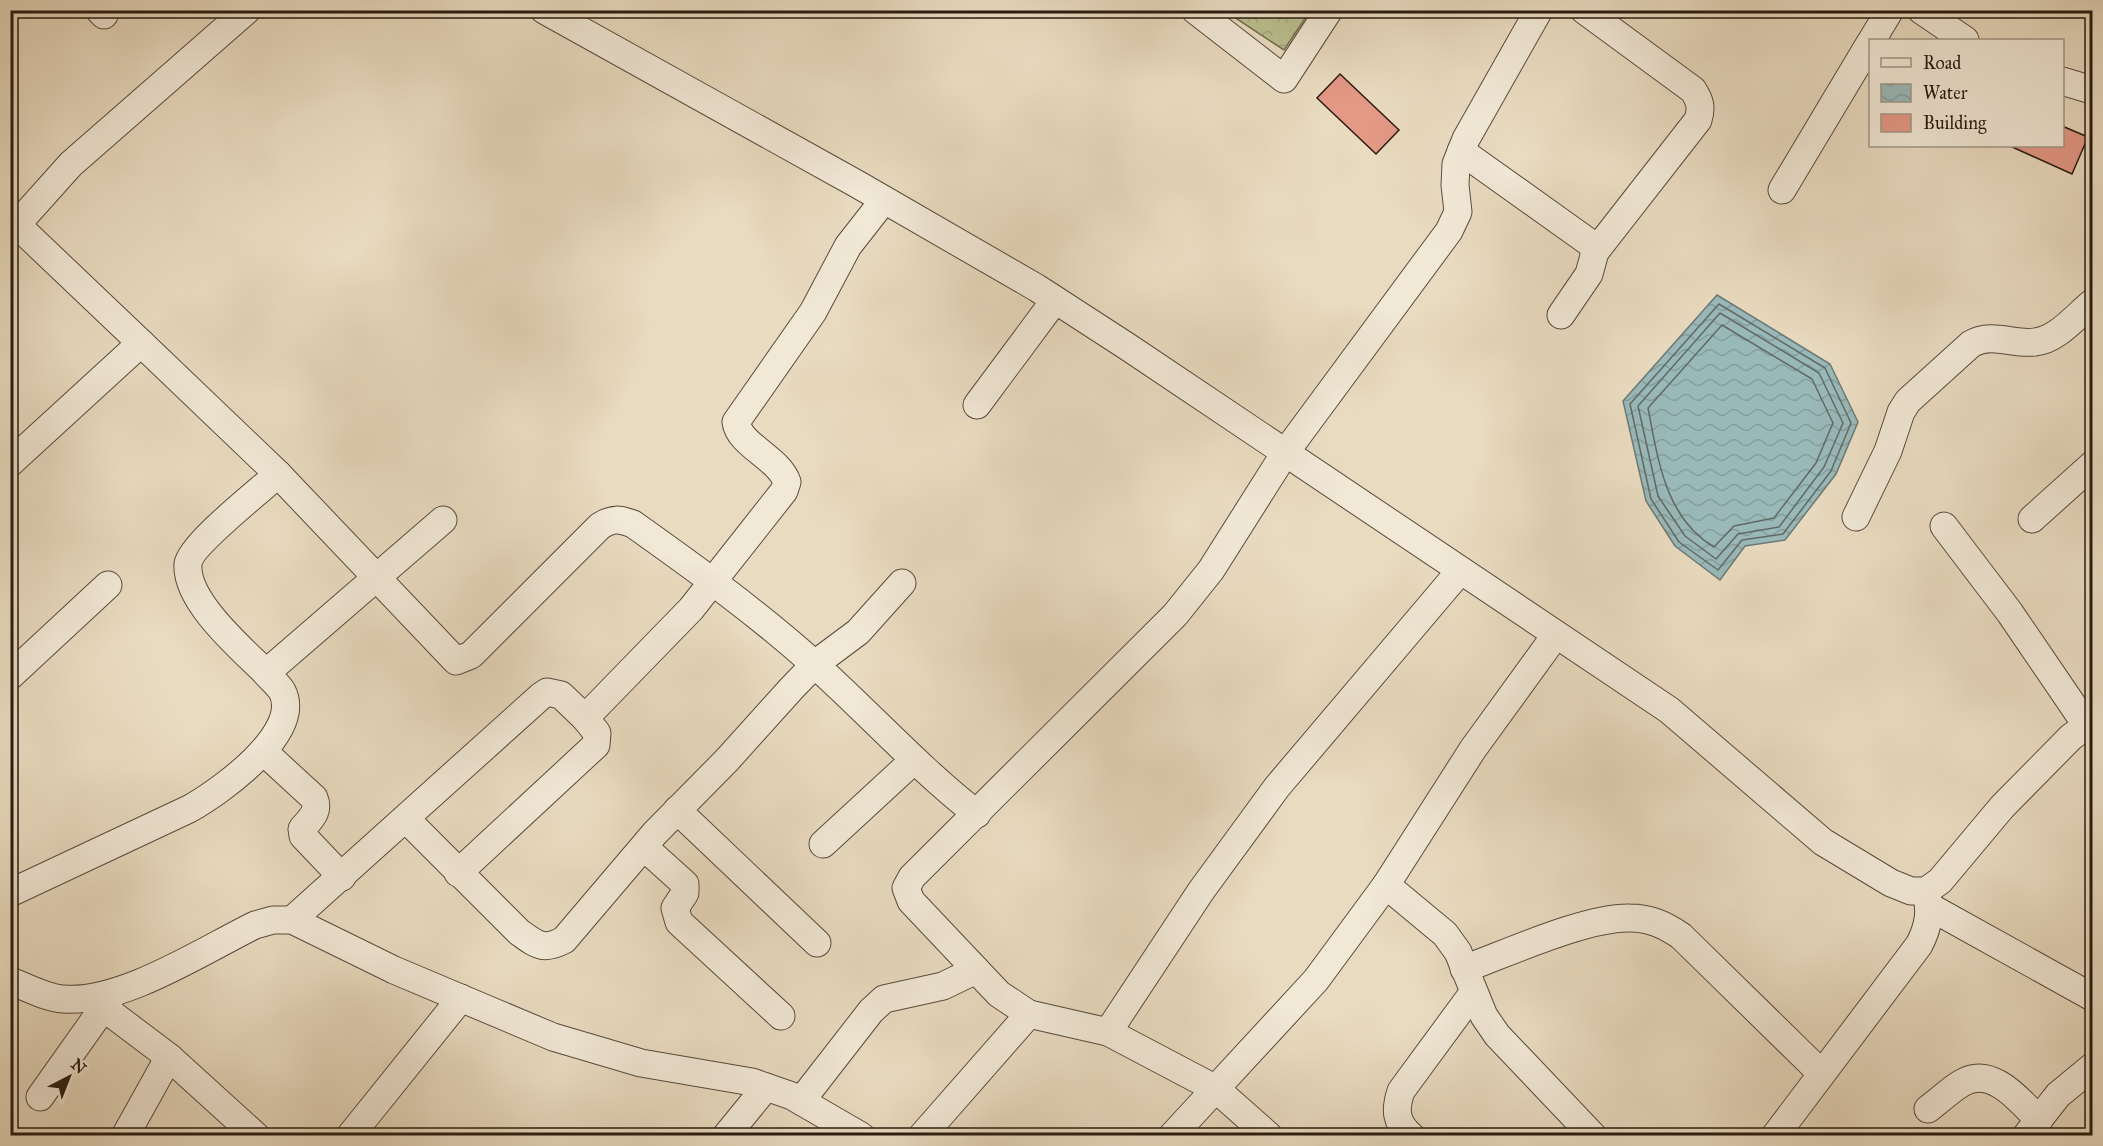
<svg xmlns="http://www.w3.org/2000/svg" width="2103" height="1146" viewBox="0 0 2103 1146" font-family="'IM FELL Great Primer',serif">
<defs>
<pattern id="park-crowns" width="20" height="18" patternUnits="userSpaceOnUse" patternTransform="scale(1.5)"><rect width="20" height="18" fill="#babf90"/><path d="M2 6a3 3 0 1 1 6 0M12 15a3 3 0 1 1 6 0" fill="none" stroke="#a0a47b"/></pattern>
<pattern id="water-waves" width="16" height="10" patternUnits="userSpaceOnUse" patternTransform="scale(1.5)"><rect width="16" height="10" fill="#99b9b9"/><path d="M0 5q4-4 8 0t8 0" fill="none" stroke="#849e9e"/></pattern>
</defs>
<rect width="100%" height="100%" fill="#e9dbc0"/>
<filter id="stains"><feTurbulence type="fractalNoise" baseFrequency=".00333" numOctaves="4"/><feColorMatrix values="0 0 0 0 .2 0 0 0 0 .09 0 0 0 0 .02 0 0 0 .5 -.17"/></filter>
<radialGradient id="worn" r=".72"><stop offset=".6" stop-color="#630" stop-opacity="0"/><stop offset="1" stop-color="#630" stop-opacity=".3"/></radialGradient>
<path fill="url(#park-crowns)" stroke="#726d50" stroke-width="1.5" d="M 1225,11 L 1310,11 L 1284,50 Z"/>
<path fill="url(#water-waves)" stroke="#6c7a76" stroke-width="1.5" d="M 1717,295 L 1830,364 L 1858,422 L 1836,474 L 1785,540 L 1745,546 L 1720,580 L 1675,546 L 1646,501 L 1623,401 Z"/>
<g fill="none" stroke-linecap="round" stroke-linejoin="round">
<g stroke="#616a65" stroke-width="1.5">
<path d="M 1719,304 L 1825,368 L 1851,423 L 1831,471 L 1783,534 L 1742,540 L 1718,570 L 1679,542 L 1651,499 L 1630,404 Z"/>
<path d="M 1720,313 L 1819,373 L 1843,423 L 1824,467 L 1779,527 L 1738,534 L 1716,559 L 1685,536 L 1658,496 L 1638,406 Z"/>
<path d="M 1722,325 L 1812,379 L 1833,423 L 1816,463 L 1774,518 L 1734,526 L 1714,547 C 1665,518 1658,459 1648,408 Z"/>
</g>
</g>
<g fill="#e49886" stroke="#291b11" stroke-width="1.5">
<path d="M 1340,74 L 1399,130 L 1376,154 L 1317,98 Z"/>
<path d="M 2062,126 L 2088,137 L 2072,174 L 2010,146 L 2062,146 Z"/>
</g>
<g fill="none" stroke-linecap="round" stroke-linejoin="round">
<defs>
<g id="minor">
<path d="M 99,10 L 104,15"/>
<path d="M 544,10 L 857,184 L 1037,288 L 1128,347 L 1669,710 L 1823,842 L 1891,883 L 1911,891 L 1926,891 L 1940,881 L 2002,807 L 2071,737 L 2092,722"/>
<path d="M 1195,10 L 1284,79 L 1329,10"/>
<path d="M 1584,10 L 1693,90 C 1700,101 1702,107 1698,120 L 1595,252"/>
<path d="M 1921,10 L 1965,40"/>
<path d="M 1872,40 L 1890,10"/>
<path d="M 2062,81 L 2092,90"/>
<path d="M 1461,151 L 1590,243 L 1595,252 L 1589,274 L 1561,315"/>
<path d="M 1782,190 L 1870,43"/>
<path d="M 17,225 L 141,343"/>
<path d="M 10,232 L 71,164 L 247,10"/>
<path d="M 977,405 L 1055,300"/>
<path d="M 10,463 L 141,343 L 278,474 L 456,661 L 471,655 L 600,526 C 613,518 619,519 633,524 C 695,568 756,612 813,663 C 869,713 918,768 977,814"/>
<path d="M 1856,517 L 1888,451 L 1901,412 L 1908,401 L 1971,344 C 1992,332 2013,345 2035,342 C 2057,340 2076,316 2092,303"/>
<path d="M 2032,519 L 2092,465"/>
<path d="M 1944,526 L 2010,613 L 2087,726"/>
<path d="M 1460,571 L 1277,787 L 1201,891 L 1108,1032 L 1029,1014 L 999,994 L 911,901 L 906,888 L 912,877 L 1175,615 L 1211,570 L 1285,453 L 1449,231 L 1458,212 L 1455,185 L 1456,164 L 1466,139 L 1539,10"/>
<path d="M 266,673 C 242,649 185,601 188,564 C 190,545 262,489 278,474"/>
<path d="M 10,676 L 108,585"/>
<path d="M 264,752 L 314,798 C 320,812 310,819 302,829 L 303,836 L 342,877"/>
<path d="M 677,810 L 817,943"/>
<path d="M 406,819 L 519,932 C 537,945 543,951 564,940 L 655,833 L 727,760 L 791,689 L 815,664 L 858,632 L 902,583"/>
<path d="M 823,844 L 913,761"/>
<path d="M 644,847 L 685,884 L 685,893 L 675,908 L 679,922 L 781,1016"/>
<path d="M 458,873 L 596,745 L 597,733 L 585,718"/>
<path d="M 1386,885 L 1445,934 L 1458,952 L 1484,1016 L 1497,1035 L 1593,1136"/>
<path d="M 10,893 L 189,809 C 218,793 304,733 282,691 C 278,685 271,679 266,673 L 443,520"/>
<path d="M 1930,907 L 2092,997"/>
<path d="M 292,920 L 541,696 L 547,692 L 561,695 L 585,718 L 691,609 L 784,491 L 787,482 C 779,458 739,445 736,422 L 813,312 L 848,246 L 884,200"/>
<path d="M 1464,969 C 1508,953 1586,917 1630,918 C 1650,918 1665,925 1681,936 L 1821,1073"/>
<path d="M 10,981 C 27,987 46,998 63,999 C 121,1004 202,951 255,925 L 273,920 L 292,920 L 394,970 L 553,1037 L 641,1063 L 752,1082 L 792,1096 L 861,1136"/>
<path d="M 104,1008 L 169,1057 L 256,1136"/>
<path d="M 1108,1032 L 1216,1089 L 1269,1136"/>
<path d="M 40,1097 L 113,994"/>
<path d="M 801,1101 L 871,1011 L 884,999 L 943,986 L 976,970"/>
<path d="M 1928,1109 C 1939,1101 1950,1090 1962,1083 C 1992,1065 2020,1101 2039,1120"/>
<path d="M 125,1136 L 169,1057"/>
<path d="M 350,1136 L 461,998"/>
<path d="M 726,1136 L 766,1087"/>
<path d="M 922,1136 L 1029,1014"/>
<path d="M 1172,1136 L 1316,980 L 1386,885 L 1473,749 L 1555,636"/>
<path d="M 1411,1136 C 1395,1122 1395,1109 1401,1091 L 1473,993"/>
<path d="M 1775,1136 L 1919,945 C 1929,926 1931,911 1926,891"/>
<path d="M 2026,1136 L 2058,1095 L 2092,1067"/>
</g>
</defs>
<use href="#minor" stroke="#594b3d" stroke-width="29"/>
<use href="#minor" stroke="#f1e8d6" stroke-width="27"/>
</g>
<rect width="2103" height="1146" fill="none" stroke="#e9dbc0" stroke-width="36"/>
<rect x="12" y="12" width="2079" height="1122" fill="none" stroke="#291b11" stroke-width="3"/>
<rect x="18" y="18" width="2067" height="1110" fill="none" stroke="#291b11" stroke-width="1.5"/>
<rect x="1869" y="39" width="195" height="108" fill="#f1e8d6" stroke="#a19687" stroke-width="1.5"/>
<rect x="1881" y="58" width="30" height="9" fill="#f1e8d6" stroke="#a19687" stroke-width="1.5"/>
<text x="1923" y="69" font-size="18" fill="#291b11">Road</text>
<rect x="1881" y="84" width="30" height="18" fill="url(#water-waves)" stroke="#a19687" stroke-width="1.5"/>
<text x="1923" y="99" font-size="18" fill="#291b11">Water</text>
<rect x="1881" y="114" width="30" height="18" fill="#e49886" stroke="#a19687" stroke-width="1.5"/>
<text x="1923" y="129" font-size="18" fill="#291b11">Building</text>
<g transform="translate(69 1077) rotate(42)" stroke="#f1e8d6" stroke-width="4.5" paint-order="stroke">
<path d="M0-4.5L10 22L0 15L-10 22Z" fill="#291b11"/>
<text y="-9" font-size="16" font-weight="bold" text-anchor="middle" fill="#291b11">N</text>
</g>
<rect width="100%" height="100%" filter="url(#stains)"/>
<rect width="100%" height="100%" fill="url(#worn)"/>
</svg>
